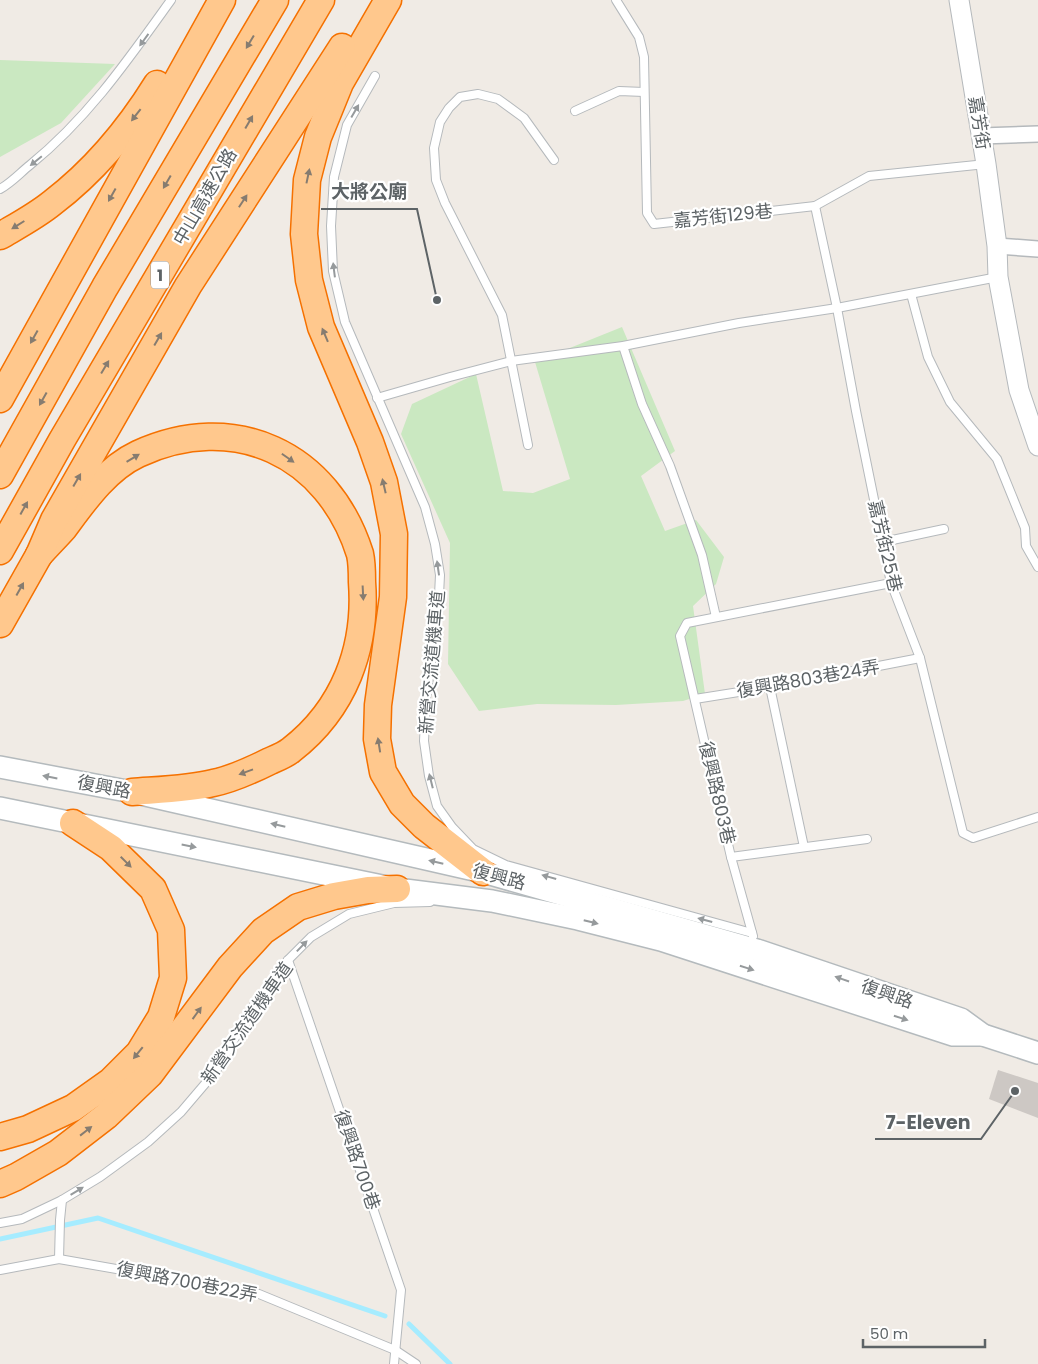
<svg xmlns="http://www.w3.org/2000/svg" width="1038" height="1364" viewBox="0 0 1038 1364" font-family="Poppins,'Noto Sans TC',sans-serif">
<rect width="100%" height="100%" fill="#f0ebe5"/>
<g fill="#cae8c1">
<path d="M 0,60 L 115,64 L 61,123 L 0,157 Z"/>
<path d="M 622,327 L 675,451 L 641,476 L 665,531 L 696,520 L 724,557 L 716,584 L 693,606 L 705,694 L 683,701 L 616,705 L 537,704 L 479,711 L 448,664 L 450,543 L 401,434 L 412,404 L 476,374 L 503,491 L 533,493 L 570,479 L 535,362 Z"/>
</g>
<g fill="none" stroke-linecap="round" stroke-linejoin="round">
<g stroke="#a6ecff" stroke-width="5">
<path d="M 0,1239 L 98,1218 L 385,1316"/>
<path d="M 409,1324 L 450,1364"/>
</g>
</g>
<path fill="#cdc8c4" d="M 998,1070 L 1038,1083 L 1038,1118 L 989,1099 Z"/>
<g fill="none" stroke-linecap="round" stroke-linejoin="round">
<defs>
<g id="service">
<path d="M 616,0 L 639,37 L 644,57 L 647,213 L 654,224 L 815,206 L 869,176 L 986,164"/>
<path d="M 375,76 L 347,125 L 334,177 L 331,226 L 333,271 L 345,322 L 425,507 L 435,544 L 440,575 L 438,615 L 426,698 L 424,741 L 429,776 L 437,806 L 452,827 L 473,849 L 506,865 L 752,933"/>
<path d="M 575,111 L 619,91 L 644,92"/>
<path d="M 0,189 C 11,183 20,173 30,165 C 88,118 128,60 171,0"/>
<path d="M 815,206 L 837,308 L 856,411 L 891,583 L 920,658 L 963,833 L 973,838 L 1038,817"/>
<path d="M 911,294 L 928,357 L 950,402 L 997,459 L 1025,528 L 1026,546 L 1038,567"/>
<path d="M 623,346 L 642,404 L 670,466 L 702,555 L 716,617"/>
<path d="M 377,398 L 450,377 L 511,361 L 623,346 L 739,323 L 837,308 L 998,277"/>
<path d="M 528,445 L 502,315 L 445,203 L 436,180 L 434,148 L 440,122 L 449,108 L 460,97 L 478,94 L 498,99 L 524,118 L 554,160"/>
<path d="M 883,542 L 944,529"/>
<path d="M 770,687 L 804,847"/>
<path d="M 695,699 L 770,687 L 920,658"/>
<path d="M 731,857 L 867,839"/>
<path d="M 753,936 L 731,857 L 680,636 L 687,623 L 891,583"/>
<path d="M 288,960 L 401,1290 L 394,1364"/>
<path d="M 0,1223 L 22,1219 L 62,1200 L 100,1177 L 148,1142 L 181,1112 L 216,1071 L 252,1008 L 288,960 L 311,937 L 349,914 L 394,903 L 430,902"/>
<path d="M 59,1259 L 60,1220 L 62,1200"/>
<path d="M 0,1270 L 59,1259 L 259,1294 L 395,1350 L 416,1364"/>
</g>
<g id="minor">
<path d="M 981,136 L 1038,134"/>
<path d="M 997,246 L 1038,249"/>
</g>
<path id="tertiary" d="M 959,0 L 986,164 L 997,246 L 998,277 L 1019,390 L 1038,446"/>
<g id="secondary">
<path d="M 0,767 L 132,792 L 483,872 L 757,950 L 961,1019 L 983,1035 L 1038,1053"/>
<path d="M 0,808 L 397,889 L 492,901 L 578,919 L 661,940 L 953,1035 L 983,1035"/>
</g>
<g id="motorway">
<path d="M 388,0 L 340,83 L 318,137 L 307,180 L 304,234 L 309,280 L 321,327 L 370,442 L 384,482 L 394,534 L 393,597 L 378,705 L 377,739 L 383,772 L 402,804 L 424,826 L 483,872"/>
<path d="M 0,236 C 17,226 36,216 52,203 C 94,171 129,129 157,84"/>
<path d="M 0,399 L 222,0"/>
<path d="M 0,475 L 105,287 L 275,0"/>
<path d="M 0,551 L 62,440 L 321,0"/>
<path d="M 39,555 C 47,546 56,537 64,528 C 84,501 106,469 138,454 C 234,410 328,453 360,554 C 362,563 362,573 362,582 C 367,648 344,709 291,750 C 285,755 277,758 270,761 C 252,770 233,779 213,783 C 190,789 157,790 132,792"/>
<path d="M 0,624 L 39,555 L 54,520 L 188,286 L 342,47"/>
<path d="M 0,1137 L 28,1129 L 73,1108 L 111,1081 L 139,1053 L 161,1017 L 173,978 L 171,930 L 153,889 L 111,848 L 73,823"/>
<path d="M 0,1184 L 16,1177 L 58,1153 L 106,1116 L 150,1074 L 230,967 L 263,931 L 298,907 L 334,896 L 368,890 L 397,889"/>
</g>
</defs>
<use href="#service" stroke="#b5b9bc" stroke-width="10"/>
<use href="#minor" stroke="#b5b9bc" stroke-width="18"/>
<use href="#tertiary" stroke="#b5b9bc" stroke-width="21"/>
<use href="#secondary" stroke="#b4babd" stroke-width="24"/>
<use href="#motorway" stroke="#f57100" stroke-width="29"/>
<use href="#service" stroke="#fff" stroke-width="8"/>
<use href="#minor" stroke="#fff" stroke-width="15"/>
<use href="#tertiary" stroke="#fff" stroke-width="19"/>
<use href="#secondary" stroke="#fff" stroke-width="21"/>
<use href="#motorway" stroke="#ffc88d" stroke-width="26"/>
</g>
<defs><path id="oneway-solid" d="M-6-.8H1V-3.2L6.5 0L1 3.2V.8H-6Z" transform="scale(1.25)"/></defs>
<g fill="#969a9c">
<use href="#oneway-solid" transform="translate(144 40) rotate(126)"/>
<use href="#oneway-solid" transform="translate(355 111) rotate(-60)"/>
<use href="#oneway-solid" transform="translate(36 161) rotate(141)"/>
<use href="#oneway-solid" transform="translate(334 270) rotate(-97)"/>
<use href="#oneway-solid" transform="translate(438 568) rotate(-98)"/>
<use href="#oneway-solid" transform="translate(50 777) rotate(-169)"/>
<use href="#oneway-solid" transform="translate(431 781) rotate(-104)"/>
<use href="#oneway-solid" transform="translate(278 825) rotate(-167)"/>
<use href="#oneway-solid" transform="translate(189 846) rotate(11)"/>
<use href="#oneway-solid" transform="translate(436 862) rotate(-167)"/>
<use href="#oneway-solid" transform="translate(549 877) rotate(-164)"/>
<use href="#oneway-solid" transform="translate(705 920) rotate(-165)"/>
<use href="#oneway-solid" transform="translate(591 922) rotate(14)"/>
<use href="#oneway-solid" transform="translate(302 946) rotate(-46)"/>
<use href="#oneway-solid" transform="translate(747 968) rotate(18)"/>
<use href="#oneway-solid" transform="translate(842 979) rotate(-161)"/>
<use href="#oneway-solid" transform="translate(901 1018) rotate(18)"/>
<use href="#oneway-solid" transform="translate(77 1191) rotate(-31)"/>
</g>
<g fill="#867c70">
<use href="#oneway-solid" transform="translate(250 42) rotate(121)"/>
<use href="#oneway-solid" transform="translate(136 115) rotate(128)"/>
<use href="#oneway-solid" transform="translate(249 122) rotate(-60)"/>
<use href="#oneway-solid" transform="translate(308 176) rotate(-78)"/>
<use href="#oneway-solid" transform="translate(167 182) rotate(120)"/>
<use href="#oneway-solid" transform="translate(112 195) rotate(119)"/>
<use href="#oneway-solid" transform="translate(243 201) rotate(-57)"/>
<use href="#oneway-solid" transform="translate(18 225) rotate(148)"/>
<use href="#oneway-solid" transform="translate(325 335) rotate(-113)"/>
<use href="#oneway-solid" transform="translate(34 337) rotate(119)"/>
<use href="#oneway-solid" transform="translate(158 339) rotate(-60)"/>
<use href="#oneway-solid" transform="translate(105 367) rotate(-59)"/>
<use href="#oneway-solid" transform="translate(43 399) rotate(119)"/>
<use href="#oneway-solid" transform="translate(133 458) rotate(-31)"/>
<use href="#oneway-solid" transform="translate(288 458) rotate(35)"/>
<use href="#oneway-solid" transform="translate(77 480) rotate(-60)"/>
<use href="#oneway-solid" transform="translate(384 486) rotate(-103)"/>
<use href="#oneway-solid" transform="translate(24 508) rotate(-61)"/>
<use href="#oneway-solid" transform="translate(20 589) rotate(-61)"/>
<use href="#oneway-solid" transform="translate(363 593) rotate(87)"/>
<use href="#oneway-solid" transform="translate(379 745) rotate(-99)"/>
<use href="#oneway-solid" transform="translate(246 772) rotate(160)"/>
<use href="#oneway-solid" transform="translate(126 862) rotate(45)"/>
<use href="#oneway-solid" transform="translate(197 1013) rotate(-54)"/>
<use href="#oneway-solid" transform="translate(138 1053) rotate(129)"/>
<use href="#oneway-solid" transform="translate(86 1131) rotate(-38)"/>
</g>
<g text-anchor="middle" stroke-width="4.5" stroke-linejoin="round" paint-order="stroke">
<rect fill="#fff" stroke="#8e9294" stroke-width="1" x="151" y="261.5" width="18" height="27" rx="4"/>
<g font-size="16" font-weight="bold" fill="#5d6366">
<text x="160" y="281">1</text>
</g>
<g font-size="18" fill="#5d6366" stroke="#fff">
<text transform="translate(979 123) rotate(81)" y="6">嘉芳街</text>
<text transform="translate(205 197) rotate(-60)" y="6">中山高速公路</text>
<text transform="translate(723 216) rotate(-6)" y="6">嘉芳街129巷</text>
<text transform="translate(885 546) rotate(77)" y="6">嘉芳街25巷</text>
<text transform="translate(432 662) rotate(-85)" y="6">新營交流道機車道</text>
<text transform="translate(808 679) rotate(-10)" y="6">復興路803巷24弄</text>
<text transform="translate(104 787) rotate(11)" y="6">復興路</text>
<text transform="translate(717 793) rotate(77)" y="6">復興路803巷</text>
<text transform="translate(499 877) rotate(15)" y="6">復興路</text>
<text transform="translate(887 994) rotate(19)" y="6">復興路</text>
<text transform="translate(247 1023) rotate(-55)" y="6">新營交流道機車道</text>
<text transform="translate(357 1160) rotate(71)" y="6">復興路700巷</text>
<text transform="translate(187 1282) rotate(11)" y="6">復興路700巷22弄</text>
</g>
</g>
<path fill="none" stroke="#5d6366" stroke-width="2" d="M437 300L417 209H321M1015 1091L981 1139H875"/>
<g fill="#5d6366" stroke="#fff" stroke-width="2">
<circle cx="437" cy="300" r="5"/>
<circle cx="1015" cy="1091" r="5"/>
</g>
<g font-size="19" text-anchor="middle" font-weight="bold" fill="#5d6366" stroke="#fff" stroke-width="4.5" stroke-linejoin="round" paint-order="stroke">
<text x="369" y="198">大將公廟</text>
<text x="928" y="1129">7-Eleven</text>
</g>
<path d="M863 1339v8h122v-8" fill="none" stroke="#5d6366" stroke-width="2.5"/>
<text x="870" y="1339" font-size="15" fill="#5d6366" stroke="#ffffff" stroke-width="4" paint-order="stroke">50 m</text>
</svg>
